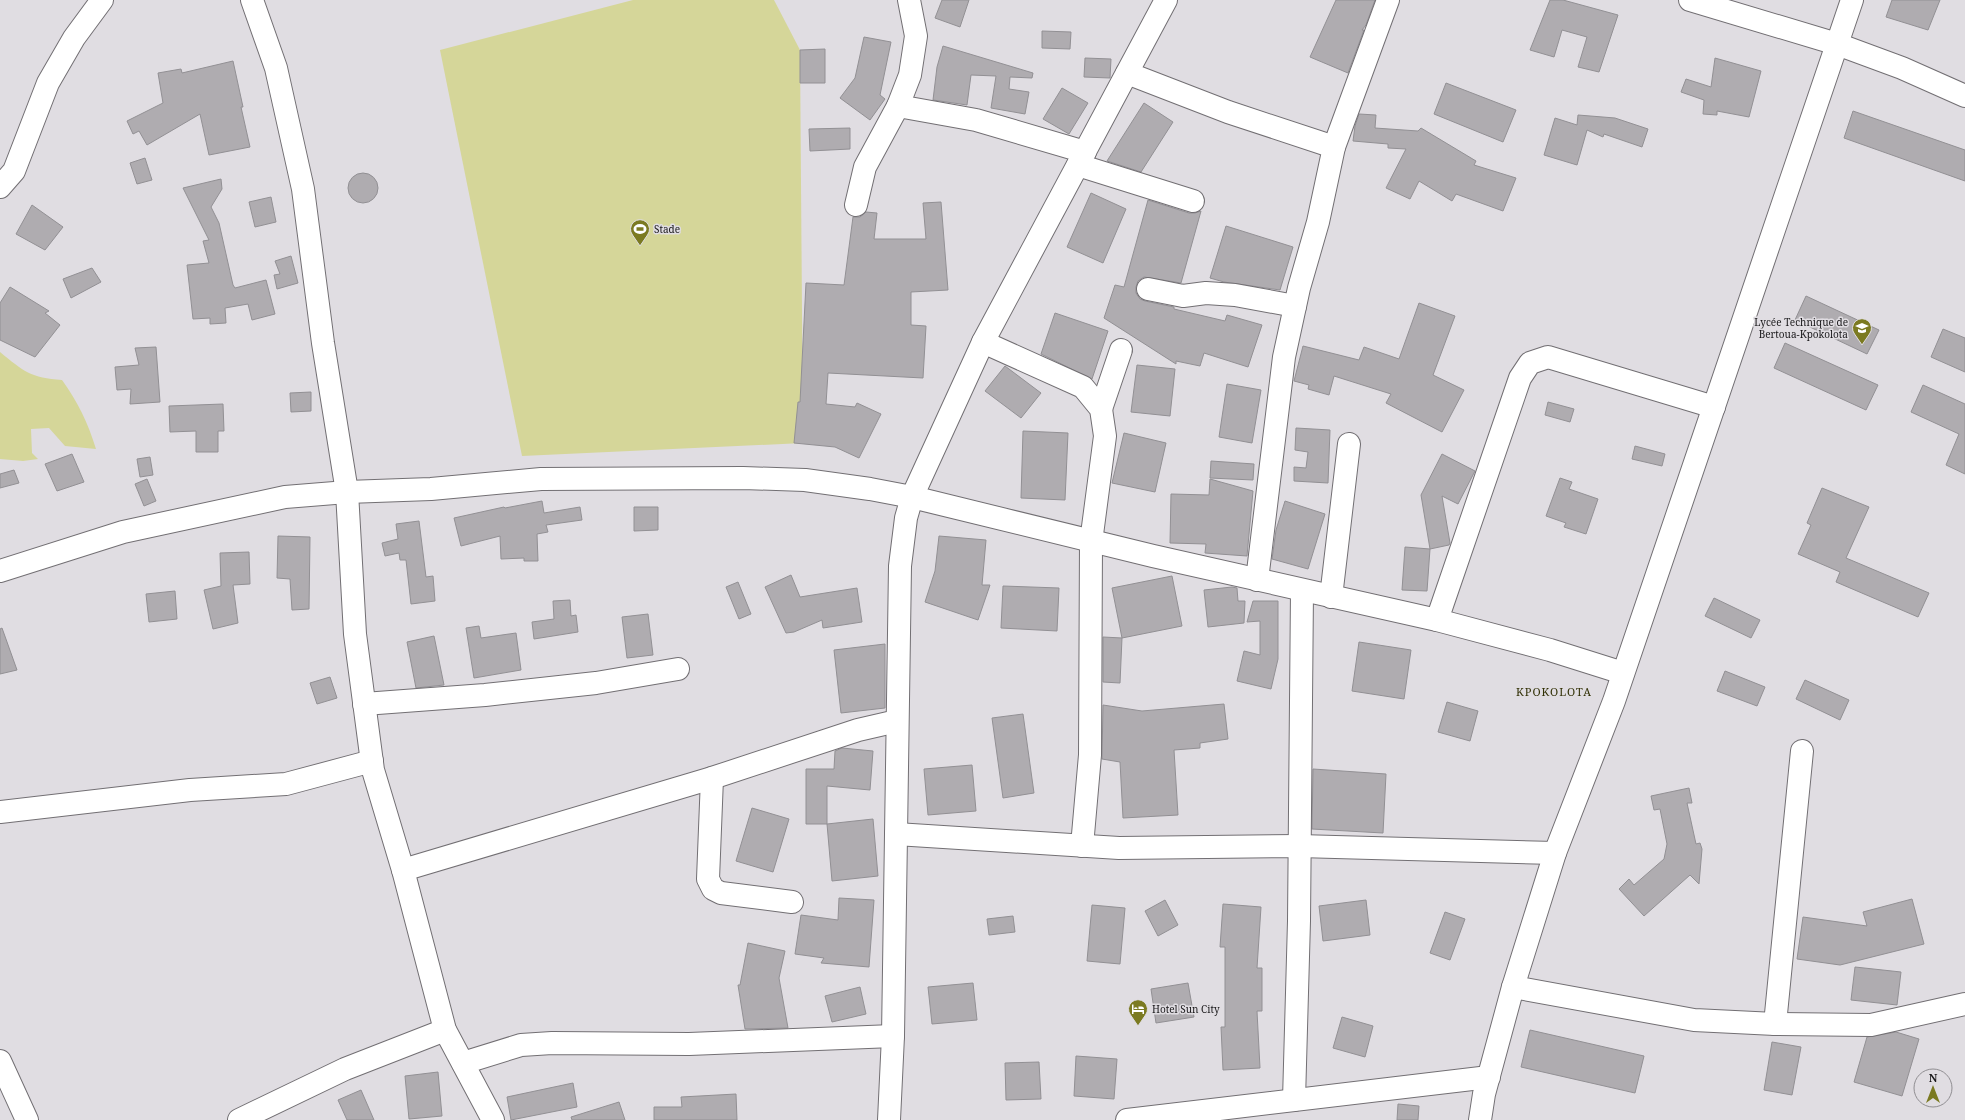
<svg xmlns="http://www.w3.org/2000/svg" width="1965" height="1120" viewBox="0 0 1965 1120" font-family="'Noto Serif',serif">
<rect width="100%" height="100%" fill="#e0dde2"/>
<g fill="#d5d699">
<path d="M 633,0 L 774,0 L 800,50 L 803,443 L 522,456 L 440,50 Z"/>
<path d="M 0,352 C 23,371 31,378 62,380 C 78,402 88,423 96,449 L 65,446 L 49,428 L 31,429 L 32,453 L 38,459 L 23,461 L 0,459 Z"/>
</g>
<g fill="#afacb0" stroke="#929094">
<path d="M 942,0 L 969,0 L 960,27 L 935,18 Z"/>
<path d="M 1336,0 L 1375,0 L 1366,25 L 1362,30 L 1364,30 L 1348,73 L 1310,57 Z"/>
<path d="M 1550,0 L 1563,0 L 1618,15 L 1599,72 L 1578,67 L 1587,37 L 1562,30 L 1554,57 L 1530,50 Z"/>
<path d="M 1892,0 L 1940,0 L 1928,30 L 1886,17 Z"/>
<path d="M 1042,31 L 1071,32 L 1070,49 L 1042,48 Z"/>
<path d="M 864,37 L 891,42 L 880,95 L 885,99 L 870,120 L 840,98 L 855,78 Z"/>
<path d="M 943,46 L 1033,73 L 1032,78 L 1010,77 L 1009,89 L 1029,92 L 1025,114 L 991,108 L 996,76 L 971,75 L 967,105 L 933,100 L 937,67 Z"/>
<path d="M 825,49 L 825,83 L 800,83 L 800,50 Z"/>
<path d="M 1085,58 L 1111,59 L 1110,78 L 1084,77 Z"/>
<path d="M 1715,58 L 1761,71 L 1749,117 L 1717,111 L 1717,115 L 1703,114 L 1704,100 L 1681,92 L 1686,79 L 1711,87 Z"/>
<path d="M 233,61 L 243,107 L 241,107 L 250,147 L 209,155 L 200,114 L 147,145 L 139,131 L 133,134 L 127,121 L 163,103 L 158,73 L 181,69 L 182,73 Z"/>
<path d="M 1446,83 L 1516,110 L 1503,142 L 1434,114 Z"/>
<path d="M 1062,88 L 1088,103 L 1069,134 L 1043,119 Z"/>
<path d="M 1144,103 L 1173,122 L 1141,172 L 1107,161 Z"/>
<path d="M 1853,111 L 1965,150 L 1965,181 L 1844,138 Z"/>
<path d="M 1359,114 L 1376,115 L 1375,128 L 1418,131 L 1421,128 L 1476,161 L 1474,165 L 1516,178 L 1503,211 L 1456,194 L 1452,201 L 1419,181 L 1410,199 L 1386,188 L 1406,149 L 1388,148 L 1388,144 L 1353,141 L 1355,126 Z"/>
<path d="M 1578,115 L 1615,118 L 1648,129 L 1642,147 L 1604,134 L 1603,137 L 1587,130 L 1577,165 L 1544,155 L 1555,118 L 1577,125 Z"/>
<path d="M 850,128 L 850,149 L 810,151 L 809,129 Z"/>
<path d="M 145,158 L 152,180 L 137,184 L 130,163 Z"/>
<circle cx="363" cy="188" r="15"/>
<path d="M 221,179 L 222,189 L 211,207 L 219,223 L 233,285 L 235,288 L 266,280 L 275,314 L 252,320 L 248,304 L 225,308 L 226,323 L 210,324 L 210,318 L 193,319 L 187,265 L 209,263 L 203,241 L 209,240 L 183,188 Z"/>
<path d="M 1091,193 L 1126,209 L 1103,263 L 1067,247 Z"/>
<path d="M 271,197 L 276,222 L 255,227 L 249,202 Z"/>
<path d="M 1148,200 L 1189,213 L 1195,213 L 1201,211 L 1181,283 L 1144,277 L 1138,281 L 1136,287 L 1136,293 L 1140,299 L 1145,301 L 1174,307 L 1174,309 L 1225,321 L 1227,315 L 1262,325 L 1248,367 L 1204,353 L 1200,366 L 1176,361 L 1176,364 L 1104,318 L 1115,285 L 1124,287 Z"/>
<path d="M 941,202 L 948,290 L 911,292 L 911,325 L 926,326 L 923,378 L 828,373 L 826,404 L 855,407 L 857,403 L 881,414 L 859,458 L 835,447 L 794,443 L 798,402 L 800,402 L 806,283 L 844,285 L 853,217 L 860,217 L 866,212 L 877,213 L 874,239 L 926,239 L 923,203 Z"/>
<path d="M 32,205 L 63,227 L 45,250 L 16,234 Z"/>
<path d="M 1226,226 L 1293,247 L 1280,290 L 1224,282 L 1210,278 Z"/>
<path d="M 291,256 L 298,283 L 277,289 L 274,275 L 280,274 L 275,261 Z"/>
<path d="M 92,268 L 101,282 L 71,298 L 63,279 Z"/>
<path d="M 10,287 L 49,311 L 45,313 L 60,325 L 35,357 L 0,340 L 0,303 Z"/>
<path d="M 1806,296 L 1879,330 L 1867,354 L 1795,320 Z"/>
<path d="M 1419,303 L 1455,316 L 1433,375 L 1464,390 L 1442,432 L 1386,403 L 1391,394 L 1334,376 L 1329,395 L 1308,389 L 1309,385 L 1294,381 L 1303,346 L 1359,360 L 1364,347 L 1399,359 Z"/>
<path d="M 1055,313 L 1108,331 L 1092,379 L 1041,354 Z"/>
<path d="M 1943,329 L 1965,338 L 1965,372 L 1931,357 Z"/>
<path d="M 1785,343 L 1878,385 L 1866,410 L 1774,368 Z"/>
<path d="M 156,347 L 160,402 L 130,404 L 131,389 L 117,390 L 115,367 L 139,365 L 135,348 Z"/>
<path d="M 1137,365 L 1175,369 L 1170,416 L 1131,412 Z"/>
<path d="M 1005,366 L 1041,393 L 1021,418 L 985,391 Z"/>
<path d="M 1227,384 L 1261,390 L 1252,443 L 1219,437 Z"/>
<path d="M 1923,385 L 1965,404 L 1965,474 L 1946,465 L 1959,434 L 1911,412 Z"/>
<path d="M 311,392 L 311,411 L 291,412 L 290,393 Z"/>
<path d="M 1548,402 L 1574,409 L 1570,422 L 1545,415 Z"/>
<path d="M 223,404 L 224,431 L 218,431 L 218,452 L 196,452 L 196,431 L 170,432 L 169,406 Z"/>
<path d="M 1296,428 L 1330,430 L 1328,483 L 1294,481 L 1294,467 L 1306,468 L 1308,452 L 1295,450 Z"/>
<path d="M 1023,431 L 1068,433 L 1065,500 L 1021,498 Z"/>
<path d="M 1124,433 L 1166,443 L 1155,492 L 1112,483 Z"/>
<path d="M 1635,446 L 1665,454 L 1662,466 L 1632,459 Z"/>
<path d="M 72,454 L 84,482 L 57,491 L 45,464 Z"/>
<path d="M 1442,454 L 1475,471 L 1458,504 L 1442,496 L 1450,543 L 1449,545 L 1430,549 L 1421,495 Z"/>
<path d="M 150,457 L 153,475 L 140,477 L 137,459 Z"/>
<path d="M 1211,461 L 1254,464 L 1253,480 L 1210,478 Z"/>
<path d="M 14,470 L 19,483 L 0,488 L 0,474 Z"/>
<path d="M 1560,478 L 1572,482 L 1569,489 L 1598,499 L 1586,534 L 1564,527 L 1566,523 L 1546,516 Z"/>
<path d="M 147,479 L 156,501 L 144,506 L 135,484 Z"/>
<path d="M 1210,479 L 1253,491 L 1247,556 L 1205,553 L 1206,544 L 1170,543 L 1171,494 L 1209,495 Z"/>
<path d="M 1822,488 L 1869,507 L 1846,558 L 1929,593 L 1918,617 L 1836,582 L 1840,572 L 1798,554 L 1811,525 L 1807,523 Z"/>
<path d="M 542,501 L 544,513 L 580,507 L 582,520 L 546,525 L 548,532 L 537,534 L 538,561 L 524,561 L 524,558 L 501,559 L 500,536 L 461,546 L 454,518 L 504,507 L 505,508 Z"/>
<path d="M 1285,501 L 1325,514 L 1308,569 L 1272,559 L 1276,530 Z"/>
<path d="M 634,507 L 658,507 L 658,530 L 634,531 Z"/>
<path d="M 419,521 L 426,577 L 433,576 L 435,601 L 411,604 L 406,560 L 400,560 L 399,553 L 385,556 L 382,543 L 398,539 L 396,524 Z"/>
<path d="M 278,536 L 310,537 L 309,609 L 292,610 L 290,579 L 277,578 Z"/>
<path d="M 939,536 L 986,540 L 982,585 L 990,585 L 978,620 L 925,602 L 935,571 Z"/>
<path d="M 1405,547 L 1430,549 L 1427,591 L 1402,590 Z"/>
<path d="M 249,552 L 250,584 L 233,585 L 238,623 L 213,629 L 204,590 L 221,586 L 220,553 Z"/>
<path d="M 791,575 L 800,597 L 857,588 L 862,622 L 823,628 L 822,620 L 794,632 L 786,633 L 765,587 Z"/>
<path d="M 1172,576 L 1182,626 L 1122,638 L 1112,588 Z"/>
<path d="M 738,582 L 751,614 L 739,619 L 726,587 Z"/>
<path d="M 1003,586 L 1059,588 L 1057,631 L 1001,628 Z"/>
<path d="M 1232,587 L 1237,588 L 1238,601 L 1245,601 L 1244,623 L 1208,627 L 1204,590 Z"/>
<path d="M 175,591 L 177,619 L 149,622 L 146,594 Z"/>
<path d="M 1714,598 L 1760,620 L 1751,638 L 1705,616 Z"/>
<path d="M 570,600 L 571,616 L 576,615 L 578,632 L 534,639 L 532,622 L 554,619 L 553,601 Z"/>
<path d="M 1253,601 L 1278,601 L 1278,659 L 1271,689 L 1237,681 L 1244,651 L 1260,655 L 1260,621 L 1247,622 Z"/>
<path d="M 648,614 L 653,655 L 627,658 L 622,617 Z"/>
<path d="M 479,626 L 481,638 L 516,633 L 521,670 L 474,678 L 466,628 Z"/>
<path d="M 2,628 L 17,670 L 0,674 L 0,629 Z"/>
<path d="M 434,636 L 444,685 L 416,688 L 407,642 Z"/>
<path d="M 1103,637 L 1122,638 L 1120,683 L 1103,682 Z"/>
<path d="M 1359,642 L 1411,650 L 1404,699 L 1352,691 Z"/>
<path d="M 885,644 L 885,708 L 841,713 L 834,650 Z"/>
<path d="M 1725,671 L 1765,687 L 1757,706 L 1717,691 Z"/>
<path d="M 330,677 L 337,698 L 317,704 L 310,683 Z"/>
<path d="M 1805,680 L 1849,700 L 1840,720 L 1796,699 Z"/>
<path d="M 1447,702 L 1478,711 L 1470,741 L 1438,732 Z"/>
<path d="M 1224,704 L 1228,739 L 1200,743 L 1200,748 L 1174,750 L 1178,815 L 1123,818 L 1120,762 L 1102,759 L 1103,705 L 1142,711 Z"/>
<path d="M 1023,714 L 1034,793 L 1003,798 L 992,718 Z"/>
<path d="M 842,748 L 873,751 L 870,790 L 827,786 L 827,824 L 806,824 L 806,769 L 834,769 L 835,751 Z"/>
<path d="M 972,765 L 976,811 L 928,815 L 924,769 Z"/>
<path d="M 1313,769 L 1386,774 L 1383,833 L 1312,829 Z"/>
<path d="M 1689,788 L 1692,803 L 1687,803 L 1696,844 L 1700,843 L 1702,849 L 1699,884 L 1690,875 L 1644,916 L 1619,889 L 1629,879 L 1634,885 L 1664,859 L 1667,844 L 1660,809 L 1654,810 L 1651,796 Z"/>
<path d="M 752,808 L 789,819 L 773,872 L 736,861 Z"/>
<path d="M 873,819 L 878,876 L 832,881 L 827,824 Z"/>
<path d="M 839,898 L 874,900 L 869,967 L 821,963 L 824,958 L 795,954 L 801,915 L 838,920 Z"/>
<path d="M 1912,899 L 1924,944 L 1840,965 L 1797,959 L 1803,917 L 1867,926 L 1863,912 Z"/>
<path d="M 1165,900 L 1178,925 L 1158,936 L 1145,911 Z"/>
<path d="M 1366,900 L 1370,935 L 1323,941 L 1319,906 Z"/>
<path d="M 1223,904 L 1261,907 L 1257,968 L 1262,968 L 1262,1011 L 1257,1011 L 1260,1068 L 1223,1070 L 1221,1027 L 1225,1027 L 1225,947 L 1220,947 Z"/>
<path d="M 1092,905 L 1125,908 L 1120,964 L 1087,961 Z"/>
<path d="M 1445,912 L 1465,919 L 1450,960 L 1430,953 Z"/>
<path d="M 1013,916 L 1015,932 L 989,935 L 987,919 Z"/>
<path d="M 748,943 L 785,951 L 779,978 L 788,1028 L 745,1029 L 738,985 L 740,985 Z"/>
<path d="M 1855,967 L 1901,972 L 1897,1005 L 1851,1000 Z"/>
<path d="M 973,983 L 977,1020 L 932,1024 L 928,987 Z"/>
<path d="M 1188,983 L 1194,1017 L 1156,1023 L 1151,989 Z"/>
<path d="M 860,987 L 866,1014 L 832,1022 L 825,996 Z"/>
<path d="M 1342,1017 L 1373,1026 L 1365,1057 L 1333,1048 Z"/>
<path d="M 1530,1030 L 1644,1056 L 1635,1093 L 1521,1067 Z"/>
<path d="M 1896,1032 L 1919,1039 L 1902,1096 L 1854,1082 L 1867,1037 Z"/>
<path d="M 1772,1042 L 1801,1047 L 1792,1095 L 1764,1090 Z"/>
<path d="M 1076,1056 L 1117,1059 L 1114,1099 L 1074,1096 Z"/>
<path d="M 1039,1062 L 1041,1099 L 1006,1100 L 1005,1063 Z"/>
<path d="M 438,1072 L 442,1116 L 409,1119 L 405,1076 Z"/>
<path d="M 573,1083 L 577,1107 L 511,1120 L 507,1097 Z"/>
<path d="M 361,1090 L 374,1120 L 347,1120 L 338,1100 Z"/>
<path d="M 736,1094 L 737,1120 L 654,1120 L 654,1107 L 682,1107 L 681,1097 Z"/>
<path d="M 619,1102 L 625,1120 L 572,1120 L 571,1117 Z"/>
<path d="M 1398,1104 L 1419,1106 L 1418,1120 L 1397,1120 Z"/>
</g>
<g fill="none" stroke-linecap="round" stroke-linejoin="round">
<defs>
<g id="minor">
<path d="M 1690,0 L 1837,44 L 1902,68 L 1965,96"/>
<path d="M 1127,73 L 1228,112 L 1334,147"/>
<path d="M 898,106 L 976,120 L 1085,152"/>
<path d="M 1078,165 L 1193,201"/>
<path d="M 0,187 L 14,171 L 48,83 L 74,38 L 102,0"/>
<path d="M 856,205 L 865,167 L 898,106 L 910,75 L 916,36 L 909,0"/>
<path d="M 1148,289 L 1183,296 L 1206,293 L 1235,295 L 1295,306"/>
<path d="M 983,342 L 1083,387 L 1101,409 L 1105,436 L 1091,542 L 1090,755 L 1082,846"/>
<path d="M 1101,409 L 1121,350"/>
<path d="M 0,571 L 123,532 L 285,497 L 347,492 L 431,489 L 541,479 L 743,478 L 805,480 L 870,489 L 912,497 L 1153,556 L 1437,620 L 1550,650 L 1623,673"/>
<path d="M 1257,580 L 1284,357 L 1299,288 L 1318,222 L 1334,147 L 1388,0"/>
<path d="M 1331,597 L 1349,444"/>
<path d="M 1437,620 L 1520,378 L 1530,363 L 1548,357 L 1714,407"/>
<path d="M 364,704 L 485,695 L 596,683 L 678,669"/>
<path d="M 712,778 L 708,879 L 713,889 L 721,893 L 792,902"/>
<path d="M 0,812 L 190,790 L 286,784 L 372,761"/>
<path d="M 896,834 L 1119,848 L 1299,846 L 1555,853"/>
<path d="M 403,870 L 712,778 L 858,730 L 897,721"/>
<path d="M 1513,987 L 1694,1020 L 1775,1024 L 1871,1025 L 1965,1004"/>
<path d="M 1775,1024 L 1802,751"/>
<path d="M 0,1061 L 27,1120"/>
<path d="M 463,1063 L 521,1045 L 552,1043 L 689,1044 L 893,1036"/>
<path d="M 1294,1100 L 1299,921 L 1302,591"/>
<path d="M 239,1120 L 345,1069 L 445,1030"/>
<path d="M 889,1120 L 893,1036 L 900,566 L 906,518 L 912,497 L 983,342 L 1166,0"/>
<path d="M 1127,1120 L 1489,1077"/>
<path d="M 1480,1120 L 1484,1094 L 1513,987 L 1555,853 L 1614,701 L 1852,0"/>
</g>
<path id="major" d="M 252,0 L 276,68 L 303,189 L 323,343 L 347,492 L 355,634 L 373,770 L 403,870 L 445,1030 L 493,1120"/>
</defs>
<use href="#minor" stroke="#726f73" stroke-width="24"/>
<use href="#major" stroke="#726f73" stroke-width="24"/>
<use href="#minor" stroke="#fff" stroke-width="22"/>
<use href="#major" stroke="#fff" stroke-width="22"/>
</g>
<defs>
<symbol id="stadium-pin" viewBox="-11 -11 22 30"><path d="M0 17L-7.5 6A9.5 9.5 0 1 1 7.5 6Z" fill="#7b7a21" stroke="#e0dde2"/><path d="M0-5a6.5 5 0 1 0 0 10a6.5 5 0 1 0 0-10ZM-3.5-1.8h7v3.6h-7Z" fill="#fff"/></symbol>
<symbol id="school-pin" viewBox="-11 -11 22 30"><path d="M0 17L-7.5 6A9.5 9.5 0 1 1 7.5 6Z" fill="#7b7a21" stroke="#e0dde2"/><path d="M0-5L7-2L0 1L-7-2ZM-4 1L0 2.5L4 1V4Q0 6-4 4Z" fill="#fff"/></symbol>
<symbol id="hotel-pin" viewBox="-11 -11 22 30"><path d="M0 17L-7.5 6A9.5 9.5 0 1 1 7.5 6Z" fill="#7b7a21" stroke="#e0dde2"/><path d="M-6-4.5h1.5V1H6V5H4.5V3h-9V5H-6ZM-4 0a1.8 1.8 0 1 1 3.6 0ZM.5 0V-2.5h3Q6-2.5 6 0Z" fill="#fff"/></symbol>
</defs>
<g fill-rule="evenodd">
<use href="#stadium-pin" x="629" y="218" width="22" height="30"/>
<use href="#school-pin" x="1851" y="317" width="22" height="30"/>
<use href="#hotel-pin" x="1127" y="998" width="22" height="30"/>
</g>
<g text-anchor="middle" stroke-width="3" stroke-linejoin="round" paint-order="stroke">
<g font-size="10" fill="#19181a" stroke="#e0dde2" text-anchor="start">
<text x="654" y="233">Stade</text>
<text x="1848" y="326" text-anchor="end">Lycée Technique de<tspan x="1848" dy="12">Bertoua-Kpokolota</tspan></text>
<text x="1152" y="1013">Hotel Sun City</text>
</g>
<g font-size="11" letter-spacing="1" fill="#323106" stroke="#e0dde2">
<text x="1554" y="696">KPOKOLOTA</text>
</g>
</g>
<g transform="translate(1933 1088)"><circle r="19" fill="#e0dde2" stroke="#908e92"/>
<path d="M0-3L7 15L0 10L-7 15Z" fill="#7b7a21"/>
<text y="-6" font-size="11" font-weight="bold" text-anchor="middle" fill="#19181a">N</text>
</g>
</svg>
